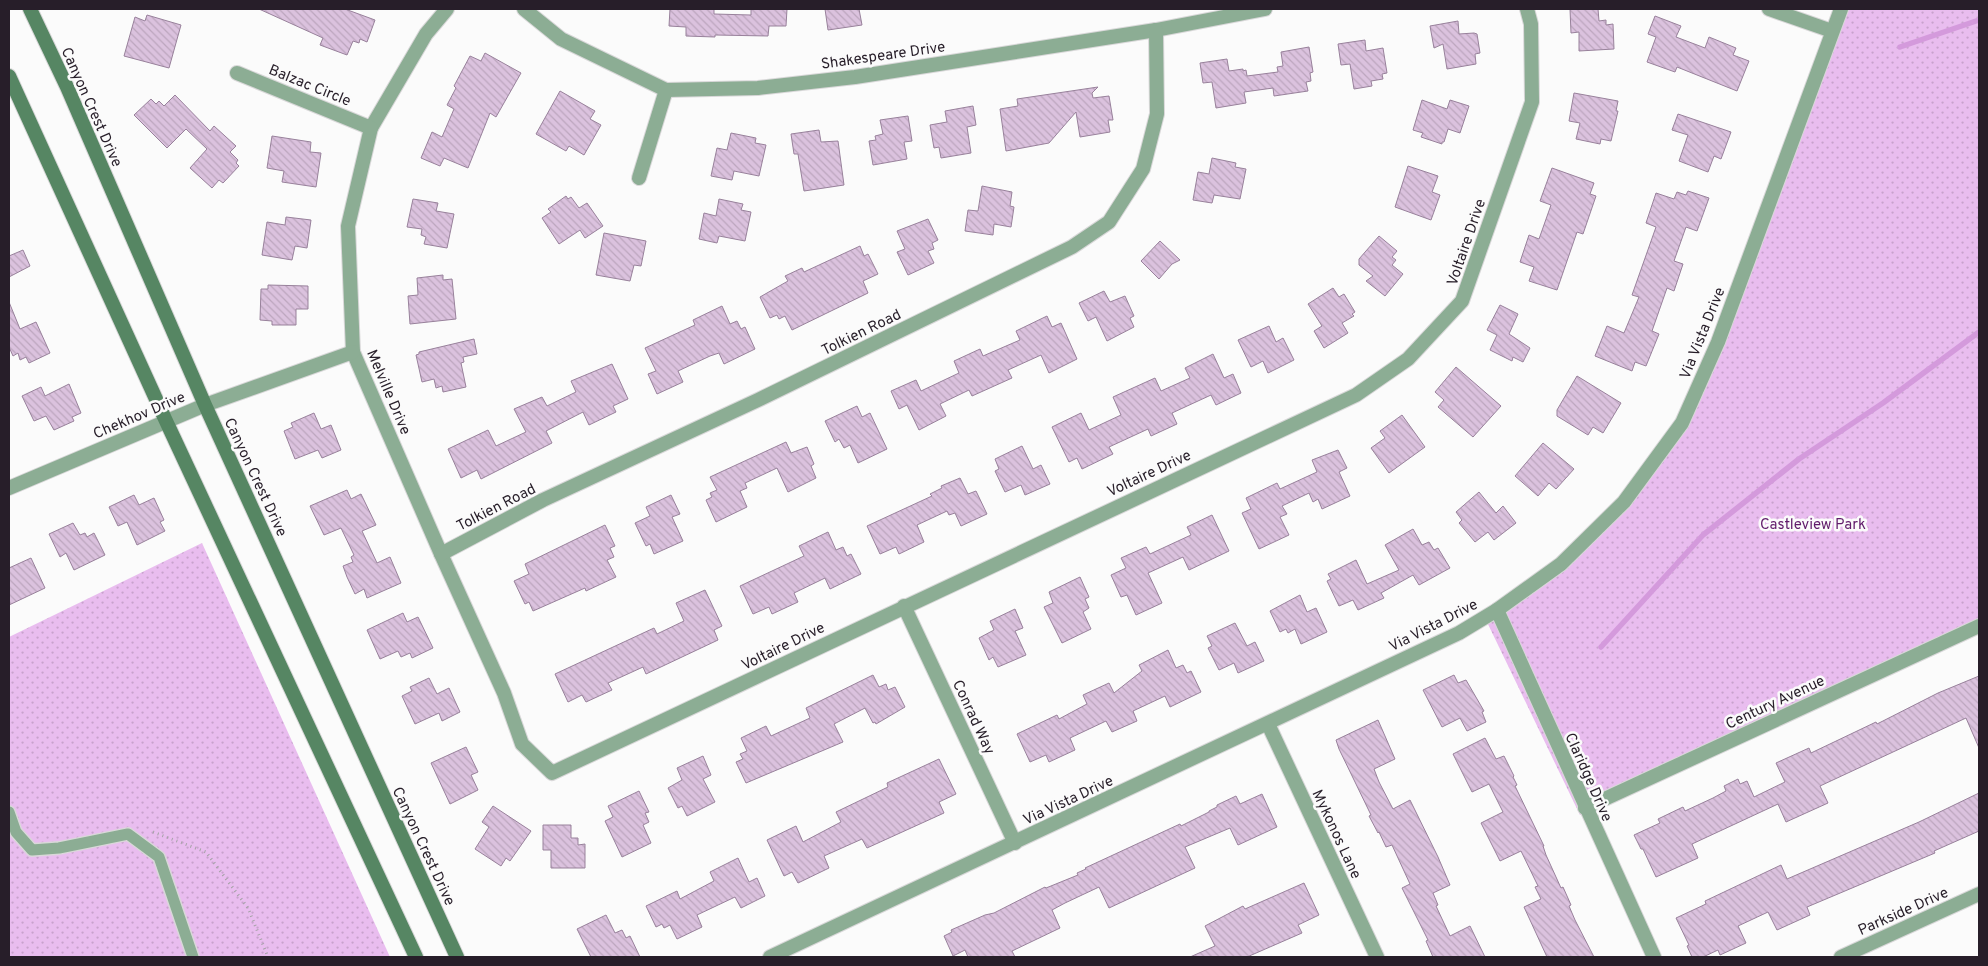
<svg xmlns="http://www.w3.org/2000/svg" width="1988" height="966" viewBox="0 0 1988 966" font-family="Overpass,sans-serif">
<defs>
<pattern id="green-dots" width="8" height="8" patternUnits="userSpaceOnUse" patternTransform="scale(1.25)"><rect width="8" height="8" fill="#e9bdef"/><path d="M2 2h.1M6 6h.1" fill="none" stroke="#c8a2cd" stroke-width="1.8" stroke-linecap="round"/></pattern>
<pattern id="building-back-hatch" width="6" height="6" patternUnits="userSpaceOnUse" patternTransform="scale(1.25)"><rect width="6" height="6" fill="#dbc2de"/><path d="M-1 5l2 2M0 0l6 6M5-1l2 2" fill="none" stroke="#bca6be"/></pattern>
</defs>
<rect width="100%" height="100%" fill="#fbfbfb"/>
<g fill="url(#green-dots)">
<path d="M 1841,9 L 1979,9 L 1979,630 L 1580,815 L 1485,618 L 1541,581 L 1661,454 L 1704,366 Z"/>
<path d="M 202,543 L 390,957 L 9,957 L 9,637 Z"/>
</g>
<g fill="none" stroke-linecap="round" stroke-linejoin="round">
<g stroke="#d49adc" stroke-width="5.5">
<path d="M 1900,47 L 1979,20"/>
<path d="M 1601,647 L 1703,535 L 1799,459 L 1883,403 L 1979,332"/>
</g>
</g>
<g fill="url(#building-back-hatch)" stroke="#98819b">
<path d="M 259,9 L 345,9 L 375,20 L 367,42 L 360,39 L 359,43 L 353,41 L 347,55 L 320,45 L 323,38 Z"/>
<path d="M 670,9 L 714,9 L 714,14 L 751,15 L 751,9 L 787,9 L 786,26 L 769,26 L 768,36 L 715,35 L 715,37 L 686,36 L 686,27 L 669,26 Z"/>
<path d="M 825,9 L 859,9 L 862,25 L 828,30 Z"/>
<path d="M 1570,9 L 1598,9 L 1599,21 L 1606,20 L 1606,25 L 1613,24 L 1614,49 L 1579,51 L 1579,32 L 1571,33 Z"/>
<path d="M 147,15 L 181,25 L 169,68 L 124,56 L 135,17 L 145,21 Z"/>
<path d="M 1655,16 L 1681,26 L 1676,37 L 1705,48 L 1709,37 L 1736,48 L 1733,55 L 1749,61 L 1737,91 L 1677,67 L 1675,72 L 1647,62 L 1656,37 L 1648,34 Z"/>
<path d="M 1458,21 L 1459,34 L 1474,33 L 1477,34 L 1480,53 L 1475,54 L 1476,64 L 1447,69 L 1443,44 L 1434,48 L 1430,26 Z"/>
<path d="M 1365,40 L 1366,51 L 1383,48 L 1387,73 L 1382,74 L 1383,79 L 1371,81 L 1372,86 L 1354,89 L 1350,64 L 1341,65 L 1338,44 Z"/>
<path d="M 1309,47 L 1313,72 L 1310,73 L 1311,81 L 1306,82 L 1308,91 L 1274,96 L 1273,88 L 1244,92 L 1246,103 L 1216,108 L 1212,82 L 1203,83 L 1200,63 L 1227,59 L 1229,71 L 1243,69 L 1243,71 L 1246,70 L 1247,76 L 1278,72 L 1277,67 L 1283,66 L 1281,52 Z"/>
<path d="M 485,53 L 521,73 L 496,117 L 490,113 L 468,168 L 444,158 L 440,166 L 421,158 L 432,132 L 442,137 L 454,109 L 447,105 L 456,88 L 454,86 L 470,56 L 481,61 Z"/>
<path d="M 1098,87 L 1092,93 L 1093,98 L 1109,96 L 1113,120 L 1108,120 L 1110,132 L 1080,137 L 1076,112 L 1049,143 L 1006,151 L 1000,109 L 1018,106 L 1017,99 Z"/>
<path d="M 560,91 L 595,111 L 590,119 L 601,125 L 584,155 L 569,146 L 566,151 L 536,134 Z"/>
<path d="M 1574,93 L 1618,101 L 1616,111 L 1618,111 L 1611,141 L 1601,139 L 1600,144 L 1576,139 L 1580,123 L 1569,121 Z"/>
<path d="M 175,95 L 210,131 L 214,126 L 236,146 L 230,152 L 238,160 L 236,163 L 239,166 L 223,183 L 219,180 L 212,188 L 190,168 L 207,149 L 186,129 L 167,148 L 134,115 L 151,99 L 156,104 L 159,101 L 164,106 Z"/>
<path d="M 1422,100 L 1447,109 L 1450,100 L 1469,106 L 1460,133 L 1448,129 L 1444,142 L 1442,142 L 1442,144 L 1421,137 L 1423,133 L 1413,130 Z"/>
<path d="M 973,106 L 976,125 L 967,127 L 971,153 L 941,158 L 939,147 L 934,148 L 930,125 L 947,122 L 945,111 Z"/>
<path d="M 1678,114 L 1731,132 L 1721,159 L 1714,156 L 1708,172 L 1679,161 L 1688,135 L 1672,130 Z"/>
<path d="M 908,116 L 912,141 L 904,142 L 907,159 L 873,165 L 869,141 L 876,140 L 875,136 L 883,134 L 880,120 Z"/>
<path d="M 819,130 L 821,142 L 838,141 L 844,185 L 804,191 L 798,154 L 794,154 L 791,134 Z"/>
<path d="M 731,133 L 756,138 L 755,143 L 766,145 L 759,176 L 734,171 L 732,180 L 711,176 L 717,148 L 727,150 Z"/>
<path d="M 272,136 L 311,142 L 310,152 L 321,153 L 316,187 L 282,182 L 284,171 L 267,168 Z"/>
<path d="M 1212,158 L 1236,163 L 1235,167 L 1246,169 L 1240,199 L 1214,195 L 1212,203 L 1193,200 L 1198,172 L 1209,174 Z"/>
<path d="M 1408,166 L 1438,176 L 1432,192 L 1440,195 L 1431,220 L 1395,207 Z"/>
<path d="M 1552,168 L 1594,183 L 1590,194 L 1596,196 L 1583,234 L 1577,232 L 1557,290 L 1529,281 L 1534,267 L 1520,262 L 1529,235 L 1539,239 L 1551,205 L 1540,201 Z"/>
<path d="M 982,186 L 1012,192 L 1010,206 L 1014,207 L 1011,227 L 994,224 L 993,235 L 965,231 L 968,210 L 978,211 Z"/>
<path d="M 1688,191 L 1709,198 L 1697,231 L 1686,227 L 1674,261 L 1683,264 L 1674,291 L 1667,288 L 1652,331 L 1659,334 L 1646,366 L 1635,362 L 1632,371 L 1595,356 L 1607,326 L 1624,333 L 1639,297 L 1632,295 L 1656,227 L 1646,223 L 1656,193 L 1674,199 L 1677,192 L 1686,195 Z"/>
<path d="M 566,196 L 568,199 L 571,197 L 579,208 L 587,203 L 603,226 L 585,238 L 580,230 L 559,244 L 542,218 L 551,212 L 548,209 Z"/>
<path d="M 413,199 L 438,203 L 436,211 L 454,214 L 447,248 L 424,244 L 426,237 L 421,235 L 422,229 L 407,227 Z"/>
<path d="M 719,199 L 743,204 L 741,210 L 751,212 L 745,241 L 719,236 L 717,243 L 699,239 L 704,213 L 716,216 Z"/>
<path d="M 286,217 L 311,220 L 307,248 L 295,246 L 292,260 L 262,255 L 267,222 L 285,225 Z"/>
<path d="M 928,219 L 938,240 L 932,243 L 934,249 L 928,251 L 934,263 L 908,275 L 897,252 L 905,249 L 897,231 Z"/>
<path d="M 604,233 L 646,241 L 641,266 L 634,265 L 630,281 L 596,275 Z"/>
<path d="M 1379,236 L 1397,251 L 1392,257 L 1396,260 L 1392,265 L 1403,274 L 1385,296 L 1366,281 L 1373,276 L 1359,265 L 1359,259 Z"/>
<path d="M 1160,241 L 1180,260 L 1172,264 L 1159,279 L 1141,261 Z"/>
<path d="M 860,246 L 864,256 L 868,254 L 878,274 L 863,281 L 868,293 L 792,330 L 785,316 L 779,319 L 777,315 L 770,318 L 760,297 L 788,281 L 785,276 L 802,268 L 804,272 Z"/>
<path d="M 23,250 L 30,266 L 9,277 L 9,256 Z"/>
<path d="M 443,275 L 443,280 L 452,279 L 456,319 L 410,324 L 408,296 L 418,295 L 417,278 Z"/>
<path d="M 268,285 L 308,286 L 308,309 L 296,309 L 296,325 L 272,325 L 272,321 L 260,320 L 261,289 L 268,289 Z"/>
<path d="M 1333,288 L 1339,297 L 1344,294 L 1355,312 L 1352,314 L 1354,316 L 1342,323 L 1348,333 L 1324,348 L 1314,331 L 1322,326 L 1308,304 Z"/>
<path d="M 1104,291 L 1110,302 L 1125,296 L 1134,316 L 1130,318 L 1134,327 L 1107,341 L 1096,317 L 1088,321 L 1079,303 Z"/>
<path d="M 9,302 L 20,329 L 36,322 L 50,353 L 29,363 L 26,357 L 20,360 L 18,353 L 13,356 L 9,347 Z"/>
<path d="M 1500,305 L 1518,314 L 1509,334 L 1530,348 L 1523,362 L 1513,357 L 1512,361 L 1490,350 L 1497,335 L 1487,330 Z"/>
<path d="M 722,306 L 730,324 L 737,321 L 741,329 L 745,327 L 755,349 L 724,364 L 719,353 L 710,356 L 678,371 L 683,382 L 657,394 L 648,374 L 656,371 L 645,348 L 695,325 L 693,320 Z"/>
<path d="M 1047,316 L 1052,327 L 1061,323 L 1077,359 L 1049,373 L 1041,355 L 1008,370 L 1012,378 L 972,396 L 969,390 L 940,404 L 946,416 L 919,430 L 907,405 L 899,409 L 891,391 L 916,380 L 921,391 L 959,373 L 954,361 L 980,349 L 983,356 L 1020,340 L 1016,331 Z"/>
<path d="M 1269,326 L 1276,342 L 1283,338 L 1294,360 L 1268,373 L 1263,361 L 1251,367 L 1238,340 Z"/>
<path d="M 474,339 L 477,354 L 463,357 L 464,362 L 461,363 L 466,387 L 443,392 L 442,386 L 436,388 L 434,379 L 422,382 L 416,355 L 419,354 L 419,352 Z"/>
<path d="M 1213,354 L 1224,378 L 1233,374 L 1241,393 L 1216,405 L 1211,395 L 1172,413 L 1177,424 L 1151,436 L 1148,429 L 1109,447 L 1113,454 L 1082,469 L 1077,458 L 1069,462 L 1052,427 L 1081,413 L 1089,430 L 1121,415 L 1113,397 L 1155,378 L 1161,391 L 1190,378 L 1185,368 Z"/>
<path d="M 612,364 L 628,399 L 613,406 L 616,412 L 589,425 L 583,412 L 546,431 L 552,443 L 481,479 L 477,470 L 461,478 L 448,449 L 488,430 L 496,446 L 526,432 L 514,409 L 542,397 L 547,406 L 576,392 L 571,381 Z"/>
<path d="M 1456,367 L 1501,406 L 1473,437 L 1438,407 L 1444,400 L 1435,392 Z"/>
<path d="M 1577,376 L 1621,403 L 1603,433 L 1593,427 L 1588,435 L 1557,416 L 1557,410 Z"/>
<path d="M 69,384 L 81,413 L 72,417 L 74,421 L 54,430 L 46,416 L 34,421 L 22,396 L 41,387 L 45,396 Z"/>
<path d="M 857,406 L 862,417 L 870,413 L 887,449 L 858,463 L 850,445 L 844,448 L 839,439 L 835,442 L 825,421 Z"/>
<path d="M 314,413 L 321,429 L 331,425 L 341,450 L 322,458 L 318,450 L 295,459 L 284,431 L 293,427 L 291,423 Z"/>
<path d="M 1402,415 L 1425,447 L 1389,473 L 1371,448 L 1385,438 L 1380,431 Z"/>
<path d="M 786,442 L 791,453 L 807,447 L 814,464 L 811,466 L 816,478 L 788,492 L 777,468 L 745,483 L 747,488 L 740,491 L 747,507 L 716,522 L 706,500 L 712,497 L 710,493 L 717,490 L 710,477 Z"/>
<path d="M 1543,443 L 1574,469 L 1556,489 L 1549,483 L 1538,496 L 1515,476 Z"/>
<path d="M 1022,446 L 1033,469 L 1041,465 L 1050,484 L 1025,495 L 1021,485 L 1005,492 L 995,471 L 999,469 L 995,459 Z"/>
<path d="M 1338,450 L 1347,468 L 1339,472 L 1350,496 L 1322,509 L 1318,499 L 1313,502 L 1309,493 L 1282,506 L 1287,514 L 1280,517 L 1289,535 L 1259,549 L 1242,513 L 1251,509 L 1246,498 L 1277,483 L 1280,489 L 1317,472 L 1312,460 Z"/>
<path d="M 960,478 L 968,494 L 976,491 L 987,514 L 961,526 L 955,513 L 949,515 L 947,511 L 917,525 L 924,542 L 899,554 L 896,547 L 880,554 L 867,526 L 932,496 L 930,494 L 942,488 L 941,486 Z"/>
<path d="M 347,490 L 351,499 L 361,494 L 376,525 L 362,531 L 377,563 L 390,557 L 401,583 L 367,598 L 364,589 L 355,594 L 347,577 L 343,566 L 353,562 L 351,557 L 354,555 L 341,528 L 324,535 L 310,506 Z"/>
<path d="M 1479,492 L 1496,513 L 1503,506 L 1516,523 L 1494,540 L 1488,532 L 1475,542 L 1459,523 L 1462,520 L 1456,512 Z"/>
<path d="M 134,495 L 139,505 L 154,498 L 164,520 L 160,522 L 165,531 L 137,545 L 127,522 L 118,526 L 109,507 Z"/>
<path d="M 671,495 L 680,514 L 672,517 L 683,541 L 654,554 L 650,544 L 646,546 L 635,523 L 650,516 L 646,507 Z"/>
<path d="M 1212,515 L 1229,551 L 1189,570 L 1183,557 L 1148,573 L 1162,603 L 1136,615 L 1127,595 L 1121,597 L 1111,575 L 1126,568 L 1121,558 L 1146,547 L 1150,554 L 1191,535 L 1187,527 Z"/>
<path d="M 73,523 L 80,535 L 85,533 L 87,537 L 94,533 L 105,555 L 74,570 L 66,553 L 60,557 L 49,534 Z"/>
<path d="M 605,525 L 615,546 L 610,548 L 614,557 L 607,560 L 616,577 L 586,591 L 585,588 L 533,611 L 529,602 L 525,604 L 514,581 L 529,574 L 525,564 Z"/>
<path d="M 1413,529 L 1422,545 L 1429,542 L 1434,550 L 1438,548 L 1450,568 L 1419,585 L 1413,575 L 1381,593 L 1384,598 L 1358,610 L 1353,600 L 1339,606 L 1327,581 L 1331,579 L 1328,574 L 1356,560 L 1367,584 L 1399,570 L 1385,545 Z"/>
<path d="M 828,532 L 836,550 L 843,547 L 847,556 L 851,554 L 861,574 L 830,589 L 825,578 L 794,593 L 798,602 L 772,614 L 769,607 L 753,614 L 740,586 L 804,556 L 799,546 Z"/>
<path d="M 31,558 L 45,588 L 9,605 L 9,568 Z"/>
<path d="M 1080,577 L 1089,597 L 1085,599 L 1089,608 L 1083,612 L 1091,629 L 1062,643 L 1044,607 L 1053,603 L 1049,592 Z"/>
<path d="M 705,590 L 722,626 L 714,630 L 718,640 L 646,674 L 643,667 L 608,683 L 612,690 L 586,702 L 582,695 L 568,702 L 555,674 L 654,628 L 657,634 L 684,621 L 676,603 Z"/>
<path d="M 1300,595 L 1307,612 L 1316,608 L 1327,632 L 1301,644 L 1295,629 L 1288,633 L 1286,629 L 1280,632 L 1270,611 Z"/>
<path d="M 1015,609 L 1023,628 L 1015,631 L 1026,655 L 998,667 L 993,657 L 989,660 L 979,638 L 994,630 L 990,621 Z"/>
<path d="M 403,613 L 407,622 L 418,617 L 433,648 L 412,658 L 410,653 L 401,657 L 398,651 L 380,659 L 367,630 Z"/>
<path d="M 1235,623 L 1247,646 L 1255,642 L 1264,661 L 1238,673 L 1234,663 L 1219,670 L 1208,648 L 1212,646 L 1207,636 Z"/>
<path d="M 1168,650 L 1176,668 L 1183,665 L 1187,673 L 1191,671 L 1201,692 L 1170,707 L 1165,696 L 1133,711 L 1137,721 L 1112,732 L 1106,721 L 1070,738 L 1075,750 L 1049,762 L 1046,755 L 1030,762 L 1017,734 L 1057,715 L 1059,719 L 1087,704 L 1083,695 L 1109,683 L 1114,693 L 1142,671 L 1139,665 Z"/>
<path d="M 873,675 L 879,687 L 886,684 L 888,690 L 895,687 L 905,707 L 876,724 L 875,722 L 873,723 L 865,708 L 834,724 L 843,742 L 746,783 L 736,762 L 743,759 L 740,754 L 747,751 L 741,738 L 766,726 L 771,736 L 810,718 L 806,708 Z"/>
<path d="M 1454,675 L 1458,683 L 1466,680 L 1484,711 L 1482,712 L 1486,722 L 1467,731 L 1460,718 L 1442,727 L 1423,690 Z"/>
<path d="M 1979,676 L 1979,748 L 1966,718 L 1820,786 L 1828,803 L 1786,822 L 1778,804 L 1692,844 L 1698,858 L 1656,877 L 1643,849 L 1641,849 L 1634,835 L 1660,823 L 1658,819 L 1683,807 L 1685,811 L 1713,798 L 1726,791 L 1724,786 L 1738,779 L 1740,784 L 1747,781 L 1754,797 L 1785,782 L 1776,763 L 1809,748 L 1811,753 L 1876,722 L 1877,724 L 1938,693 Z"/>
<path d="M 429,678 L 437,694 L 449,688 L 460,712 L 442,721 L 439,713 L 415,724 L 402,696 L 412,691 L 410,687 Z"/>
<path d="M 1378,720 L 1395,759 L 1374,769 L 1379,782 L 1393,809 L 1410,800 L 1438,857 L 1450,885 L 1433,893 L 1438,905 L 1436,906 L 1450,936 L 1470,926 L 1485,957 L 1433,957 L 1426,941 L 1428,940 L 1402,888 L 1410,884 L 1392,845 L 1386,847 L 1379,832 L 1378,833 L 1369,816 L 1371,815 L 1339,749 L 1336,740 Z"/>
<path d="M 1485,738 L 1496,759 L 1504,756 L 1514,776 L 1513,777 L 1517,785 L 1515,786 L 1544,846 L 1543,846 L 1546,855 L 1561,888 L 1563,887 L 1571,905 L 1569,906 L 1575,920 L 1594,957 L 1547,957 L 1524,907 L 1541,899 L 1535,887 L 1538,886 L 1521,851 L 1500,861 L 1481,823 L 1503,812 L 1489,784 L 1472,792 L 1453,754 Z"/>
<path d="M 466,747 L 478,772 L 471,775 L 478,790 L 450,804 L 431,763 Z"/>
<path d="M 703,756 L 711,775 L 703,779 L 715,802 L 687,816 L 682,806 L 678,808 L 668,788 L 682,780 L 677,768 Z"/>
<path d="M 939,759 L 956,794 L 939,802 L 944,813 L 867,848 L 862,839 L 824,856 L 829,868 L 798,883 L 792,872 L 784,876 L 767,840 L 796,826 L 803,842 L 841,822 L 836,812 L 888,787 L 887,783 Z"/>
<path d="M 639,791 L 649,812 L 645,813 L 649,822 L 643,825 L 651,843 L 622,857 L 605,821 L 613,817 L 608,806 Z"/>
<path d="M 1979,793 L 1979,831 L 1934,851 L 1935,853 L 1807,907 L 1810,915 L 1777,930 L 1768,912 L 1738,926 L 1746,943 L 1720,955 L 1718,950 L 1703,957 L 1692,957 L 1687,946 L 1689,945 L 1676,918 L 1706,904 L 1705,901 L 1781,865 L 1787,879 L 1919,822 Z"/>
<path d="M 1262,794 L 1277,827 L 1238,845 L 1230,828 L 1185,847 L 1195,868 L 1109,908 L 1099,887 L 1065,903 L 1052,910 L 1060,928 L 1012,951 L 1015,957 L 968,957 L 965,950 L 953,956 L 944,936 L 952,932 L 951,930 L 985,915 L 994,913 L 1045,887 L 1046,888 L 1078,875 L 1077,873 L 1086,869 L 1085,868 L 1180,824 L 1181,826 L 1209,812 L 1209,811 L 1217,807 L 1217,805 L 1236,796 L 1240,804 Z"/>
<path d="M 493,806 L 531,831 L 510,861 L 506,858 L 501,866 L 475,849 L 489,827 L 482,822 Z"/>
<path d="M 543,825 L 571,825 L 571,838 L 578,838 L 578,845 L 585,844 L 585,868 L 551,868 L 551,850 L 543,850 Z"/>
<path d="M 738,858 L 749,882 L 757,878 L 765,896 L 741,908 L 735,897 L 697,915 L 702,927 L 677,939 L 670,925 L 664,928 L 662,924 L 656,927 L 646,906 L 677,891 L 680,899 L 714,881 L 710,872 Z"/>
<path d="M 1304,883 L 1319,915 L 1298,925 L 1302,933 L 1247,957 L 1190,957 L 1215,946 L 1205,926 L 1243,906 L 1245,909 Z"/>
<path d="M 606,915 L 615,933 L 622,930 L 626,938 L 630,936 L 640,957 L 591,957 L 577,929 Z"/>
</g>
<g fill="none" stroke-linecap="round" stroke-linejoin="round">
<defs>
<path id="service" d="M 9,812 L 16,832 L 32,850 L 59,848 L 128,834 L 159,857 L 193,957"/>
<g id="minor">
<path d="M 447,9 L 426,34 L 371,128 L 348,226 L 353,352 L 441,554 L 504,693 L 522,744 L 552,773 L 1356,395 L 1408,359 L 1462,301 L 1532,102 L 1531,24 L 1527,9"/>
<path d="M 524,9 L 561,39 L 666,90 L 758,88 L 855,77 L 1156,30 L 1265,9"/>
<path d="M 1769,9 L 1832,31"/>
<path d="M 237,73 L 371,128"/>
<path d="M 639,178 L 666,90"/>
<path d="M 9,488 L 205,405 L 353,352"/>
<path d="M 441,554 L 543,500 L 758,400 L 1072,247 L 1109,222 L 1143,169 L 1157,114 L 1156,30"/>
<path d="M 904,606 L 1015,843"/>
<path d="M 1497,610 L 1654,957"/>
<path d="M 1268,724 L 1377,957"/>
<path d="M 1585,808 L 1979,626"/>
<path d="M 1841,957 L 1979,894"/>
</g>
<path id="tertiary" d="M 770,957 L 1459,633 L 1497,610 L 1561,564 L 1624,502 L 1682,423 L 1718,342 L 1841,9"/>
<g id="secondary">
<path d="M 30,9 L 67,87 L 205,405 L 457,957"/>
<path d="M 9,76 L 166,421 L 416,957"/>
</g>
</defs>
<use href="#service" stroke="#d9d8d9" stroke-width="14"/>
<use href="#minor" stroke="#d9d8d9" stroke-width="16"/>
<use href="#tertiary" stroke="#d9d8d9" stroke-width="16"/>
<use href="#secondary" stroke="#d9d8d9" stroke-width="16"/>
<path stroke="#a6a2a7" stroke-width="3" stroke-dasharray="1 4" stroke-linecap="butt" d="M 153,832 L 206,852 L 248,908 L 268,957"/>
<use href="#service" stroke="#8cad94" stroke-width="11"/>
<use href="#minor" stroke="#8cad94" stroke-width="14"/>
<use href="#tertiary" stroke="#8cad94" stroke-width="14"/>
<use href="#secondary" stroke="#568663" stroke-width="14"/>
</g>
<g text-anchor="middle" stroke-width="5" stroke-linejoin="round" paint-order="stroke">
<g font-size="15" fill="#271e29" stroke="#fbfbfb">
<text transform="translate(883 55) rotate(-8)" y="5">Shakespeare Drive</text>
<text transform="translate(310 85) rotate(22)" y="5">Balzac Circle</text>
<text transform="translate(92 107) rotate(66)" y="5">Canyon Crest Drive</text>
<text transform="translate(1466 242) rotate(-71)" y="5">Voltaire Drive</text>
<text transform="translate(861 332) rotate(-26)" y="5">Tolkien Road</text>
<text transform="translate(1702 333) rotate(-68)" y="5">Via Vista Drive</text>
<text transform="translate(389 392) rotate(67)" y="5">Melville Drive</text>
<text transform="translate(139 415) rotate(-23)" y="5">Chekhov Drive</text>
<text transform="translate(1149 473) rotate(-25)" y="5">Voltaire Drive</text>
<text transform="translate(256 477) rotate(65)" y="5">Canyon Crest Drive</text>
<text transform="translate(496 507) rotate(-27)" y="5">Tolkien Road</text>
<text transform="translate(1433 625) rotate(-27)" y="5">Via Vista Drive</text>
<text transform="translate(783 646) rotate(-26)" y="5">Voltaire Drive</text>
<text transform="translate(1775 702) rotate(-25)" y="5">Century Avenue</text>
<text transform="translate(974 717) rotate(65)" y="5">Conrad Way</text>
<text transform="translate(1589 777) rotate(66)" y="5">Claridge Drive</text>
<text transform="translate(1068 800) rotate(-25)" y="5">Via Vista Drive</text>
<text transform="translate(1337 834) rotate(65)" y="5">Mykonos Lane</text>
<text transform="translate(424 846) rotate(65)" y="5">Canyon Crest Drive</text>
<text transform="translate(1903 911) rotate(-24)" y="5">Parkside Drive</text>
</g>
<g font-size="15" fill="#611c6b" stroke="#fbfbfb">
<text x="1813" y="529">Castleview Park</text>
</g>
</g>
<rect width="1988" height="966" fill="none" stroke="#271e29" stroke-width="20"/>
</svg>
